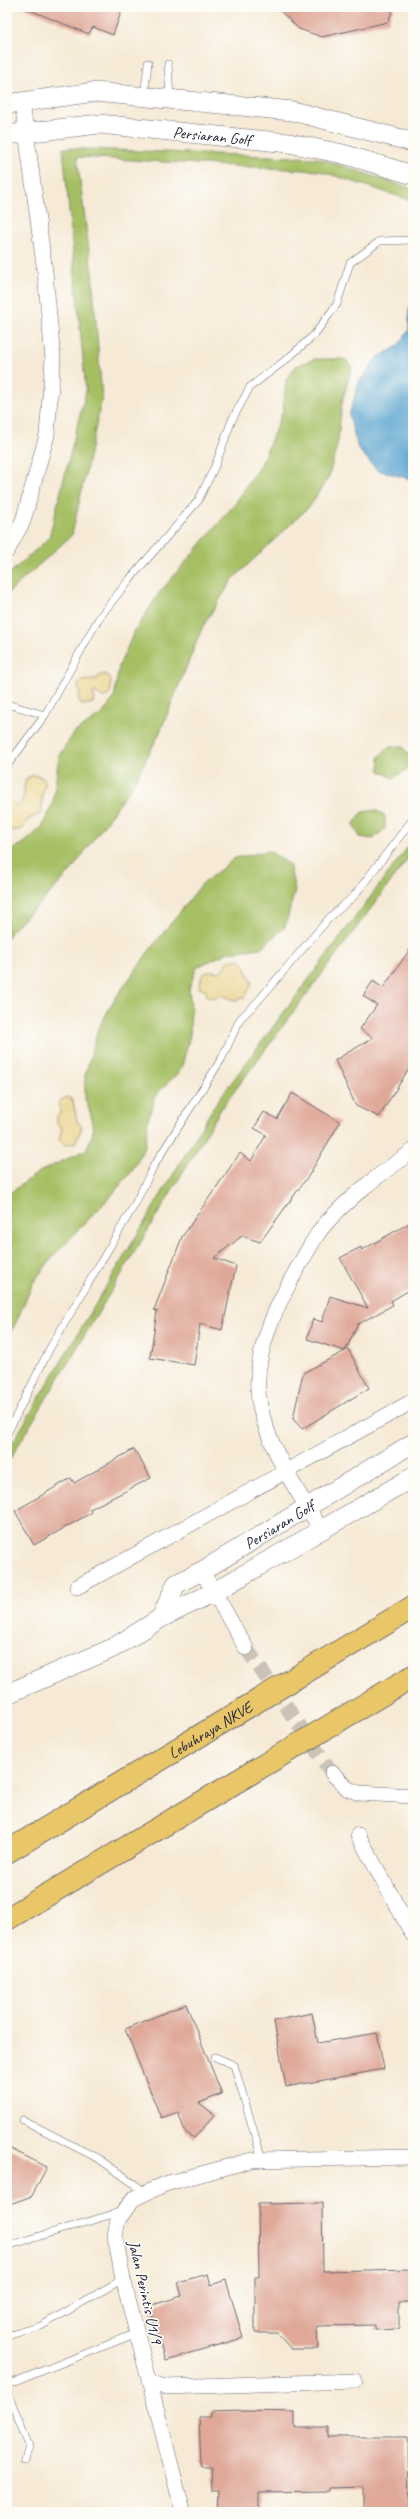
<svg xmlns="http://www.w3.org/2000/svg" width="420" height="2519" viewBox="0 0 420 2519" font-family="Caveat,sans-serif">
<rect width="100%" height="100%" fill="#fdfcf7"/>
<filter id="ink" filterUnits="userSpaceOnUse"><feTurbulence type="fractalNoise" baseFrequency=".025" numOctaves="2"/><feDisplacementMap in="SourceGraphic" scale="8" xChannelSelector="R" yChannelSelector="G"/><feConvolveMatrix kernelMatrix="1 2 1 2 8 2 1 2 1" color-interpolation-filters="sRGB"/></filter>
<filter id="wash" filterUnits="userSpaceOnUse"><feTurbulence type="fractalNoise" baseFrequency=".012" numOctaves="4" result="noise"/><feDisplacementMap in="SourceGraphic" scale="16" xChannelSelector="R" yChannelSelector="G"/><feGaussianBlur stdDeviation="0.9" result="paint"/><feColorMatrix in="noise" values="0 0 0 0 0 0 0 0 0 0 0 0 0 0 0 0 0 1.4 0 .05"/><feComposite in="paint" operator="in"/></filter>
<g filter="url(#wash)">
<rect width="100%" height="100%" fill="#f6ead6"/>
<g fill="#a6bf64" stroke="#647050">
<path d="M 63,148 L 318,158 L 413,189 L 413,201 L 320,171 L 77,157 L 92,273 L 102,398 L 72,535 L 7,594 L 7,576 L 49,538 L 86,391 Z"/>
<path d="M 314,359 L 345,359 L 352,367 L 342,402 L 338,441 L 329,476 L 310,506 L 233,579 L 203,626 L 160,732 L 134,783 L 70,872 L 43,901 L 15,927 L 7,938 L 7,852 L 24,843 L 42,827 L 53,802 L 59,755 L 75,732 L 102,714 L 114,698 L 119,666 L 134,632 L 160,592 L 235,504 L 262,462 L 283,411 L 286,380 L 296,366 Z"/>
<path d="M 402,746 L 411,758 L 407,770 L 393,778 L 380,771 L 379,757 L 388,747 Z"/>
<path d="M 376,810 L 385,816 L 385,829 L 373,839 L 360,837 L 353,825 L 362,812 Z"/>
<path d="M 413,840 L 413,852 L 221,1109 L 7,1464 L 7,1452 L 216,1103 Z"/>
<path d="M 269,851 L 289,864 L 295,890 L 285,927 L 261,948 L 229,952 L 197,967 L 189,988 L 191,1008 L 190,1035 L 181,1070 L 156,1095 L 148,1120 L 145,1146 L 132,1171 L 111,1196 L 55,1254 L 33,1283 L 14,1327 L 7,1335 L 7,1195 L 39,1172 L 86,1150 L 93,1133 L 91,1115 L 85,1099 L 85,1075 L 98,1029 L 114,1000 L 152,947 L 202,884 L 235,858 Z"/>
</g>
<g fill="#eeda9e" stroke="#887e6c">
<path d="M 104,674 L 109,676 C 112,683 112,690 108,696 L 103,697 L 95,692 L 93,693 L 95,699 L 93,703 L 82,705 L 78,699 L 80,694 L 78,685 L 81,681 L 96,680 L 99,676 Z"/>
<path d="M 33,775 C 51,777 44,784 42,796 C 42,801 42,807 42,813 L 29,819 L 21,830 L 7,830 L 7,800 L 11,801 L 16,806 C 28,800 21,789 27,778 Z"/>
<path d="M 240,959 L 245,966 L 252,984 L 245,997 L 236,1001 L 222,995 L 214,998 L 207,996 L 206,991 L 199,988 L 202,975 L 210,971 L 220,972 L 229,961 Z"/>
<path d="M 68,1097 L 73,1101 L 77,1121 L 82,1127 L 75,1143 L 65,1145 L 59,1140 L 62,1128 L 57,1124 L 57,1116 L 61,1112 L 58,1104 L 62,1099 Z"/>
</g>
<path fill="#56a2ce" stroke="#3c6284" d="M 413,300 L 413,480 L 377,470 L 358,449 L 349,415 L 359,382 L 378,357 L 398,346 L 409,330 L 409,310 Z"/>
<g id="blocks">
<g fill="#dfa899">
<path d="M 22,7 L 123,7 L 113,35 L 93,27 L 89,34 Z"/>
<path d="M 276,7 L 394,7 L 388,22 L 322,37 L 299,29 Z"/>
<path d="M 413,945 L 413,1062 L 379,1117 L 356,1106 L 335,1060 L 373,1038 L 360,1029 L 377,1005 L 363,996 L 373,981 L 383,988 Z"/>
<path d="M 292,1093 L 340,1122 L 309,1175 L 260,1242 L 242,1236 L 214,1258 L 236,1266 L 222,1330 L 200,1324 L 194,1365 L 150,1358 L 157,1311 L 154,1310 L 182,1237 L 240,1153 L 251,1161 L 266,1135 L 254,1128 L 264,1112 L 277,1119 Z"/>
<path d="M 413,1221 L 413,1288 L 391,1301 L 393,1305 L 358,1324 L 345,1351 L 348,1349 L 369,1388 L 302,1429 L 293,1419 L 303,1373 L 345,1351 L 307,1339 L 313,1319 L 322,1322 L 330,1296 L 368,1308 L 340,1258 L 361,1247 L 362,1250 Z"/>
<path d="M 134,1449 L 151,1478 L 90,1509 L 91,1513 L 34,1545 L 15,1511 L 71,1478 L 74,1483 Z"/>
<path d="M 186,2004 L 222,2094 L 199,2103 L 215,2115 L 194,2138 L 185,2132 L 178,2112 L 161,2118 L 125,2029 Z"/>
<path d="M 312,2013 L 318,2043 L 377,2033 L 384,2069 L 286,2087 L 274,2021 Z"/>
<path d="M 7,2147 L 47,2167 L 32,2196 L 7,2205 Z"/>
<path d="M 322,2203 L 323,2271 L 413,2269 L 413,2302 L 399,2302 L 399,2329 L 375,2330 L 375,2325 L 317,2326 L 318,2349 L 291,2349 L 277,2333 L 255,2333 L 255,2277 L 259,2277 L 258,2204 Z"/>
<path d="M 208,2274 L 211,2285 L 226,2280 L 243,2338 L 165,2360 L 149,2306 L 182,2296 L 178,2282 Z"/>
<path d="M 245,2411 L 295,2412 L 295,2428 L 328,2428 L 328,2437 L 408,2437 L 409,2512 L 364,2512 L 364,2487 L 329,2488 L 329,2491 L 259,2492 L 259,2512 L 217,2512 L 218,2492 L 212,2492 L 211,2466 L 201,2466 L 199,2417 L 210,2417 L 210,2412 Z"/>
</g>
</g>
</g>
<g filter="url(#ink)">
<use href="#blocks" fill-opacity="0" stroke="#6c6871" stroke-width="1"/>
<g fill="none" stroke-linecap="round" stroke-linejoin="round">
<path stroke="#ccc2b7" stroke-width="15" stroke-dasharray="15 8" stroke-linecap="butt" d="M 246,1648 L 332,1773"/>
<defs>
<g id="service">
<path d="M 168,64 L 170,99"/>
<path d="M 144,97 L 148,63"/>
<path d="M 7,704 L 45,715"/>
<path d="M 7,766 L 45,715 L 99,618 L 128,581 L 198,501 L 215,466 L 232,420 L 250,387 L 287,359 L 314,335 L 337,304 L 350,263 L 380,241 L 413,240"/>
<path d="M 7,1434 L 50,1348 L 135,1204 L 153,1167 L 222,1058 L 240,1019 L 258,1001 L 330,917 L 354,896 L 413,819"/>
<path d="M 215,2057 L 234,2065 L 262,2159"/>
<path d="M 23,2120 L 99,2159 L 147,2193"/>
<path d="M 7,2246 L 120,2212"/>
<path d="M 7,2336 L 41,2326 L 123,2279"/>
<path d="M 7,2385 L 137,2333"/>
<path d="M 7,2391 L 29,2446 L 25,2460"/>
</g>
<g id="minor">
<path d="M 7,551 L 23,521 L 47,435 L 53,359 L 45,272 L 22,102"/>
<path d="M 322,1531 C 298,1492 270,1452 260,1406 C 249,1355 280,1298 305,1255 C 310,1247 315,1237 321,1229 C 347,1198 380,1174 413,1151"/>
<path d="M 202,1571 L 246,1648"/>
<path d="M 77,1587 L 413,1401"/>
<path d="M 332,1773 L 348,1789 L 359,1793 L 413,1796"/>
<path d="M 358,1835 L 413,1935"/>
<path d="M 150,2382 L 165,2387 L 355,2381"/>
<path d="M 183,2512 L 123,2279 L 115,2236 L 118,2220 L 133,2199 L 165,2184 L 252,2160 L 413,2157"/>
</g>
<g id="tertiary">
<path d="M 7,104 L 95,92 L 292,111 L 413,142"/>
<path id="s1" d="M 7,135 L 99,124 L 289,143 L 343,154 L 413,175"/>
<path id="s2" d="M 161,1618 L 176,1584 L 202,1571 L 413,1443"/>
<path d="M 7,1694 L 113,1648 L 161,1618 L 214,1592 L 413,1477"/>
</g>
<g id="motorway">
<path id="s3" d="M 7,1852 L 413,1607"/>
<path d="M 7,1919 L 413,1676"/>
</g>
</defs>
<use href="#service" stroke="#6c6871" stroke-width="8"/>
<use href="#minor" stroke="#6c6871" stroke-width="16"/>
<use href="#tertiary" stroke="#6c6871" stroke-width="20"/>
<use href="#motorway" stroke="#6c6871" stroke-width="24"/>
<use href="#service" stroke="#fff" stroke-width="7"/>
<use href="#minor" stroke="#fff" stroke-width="15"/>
<use href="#tertiary" stroke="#fff" stroke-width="19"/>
<use href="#motorway" stroke="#e9c769" stroke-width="22"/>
</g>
</g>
<g text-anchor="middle" stroke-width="3.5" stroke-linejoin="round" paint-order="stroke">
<g font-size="16" fill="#22223b" stroke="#fdfcf7">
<text dy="6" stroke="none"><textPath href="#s1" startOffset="206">Persiaran Golf</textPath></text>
<text dy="6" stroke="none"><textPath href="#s2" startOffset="156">Persiaran Golf</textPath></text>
<text dy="6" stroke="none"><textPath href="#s3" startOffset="237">Lebuhraya NKVE</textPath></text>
<text transform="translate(146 2292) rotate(77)" y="6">Jalan Perintis U1/9</text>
</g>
</g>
<rect width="420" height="2519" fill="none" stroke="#fdfcf7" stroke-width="24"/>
</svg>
